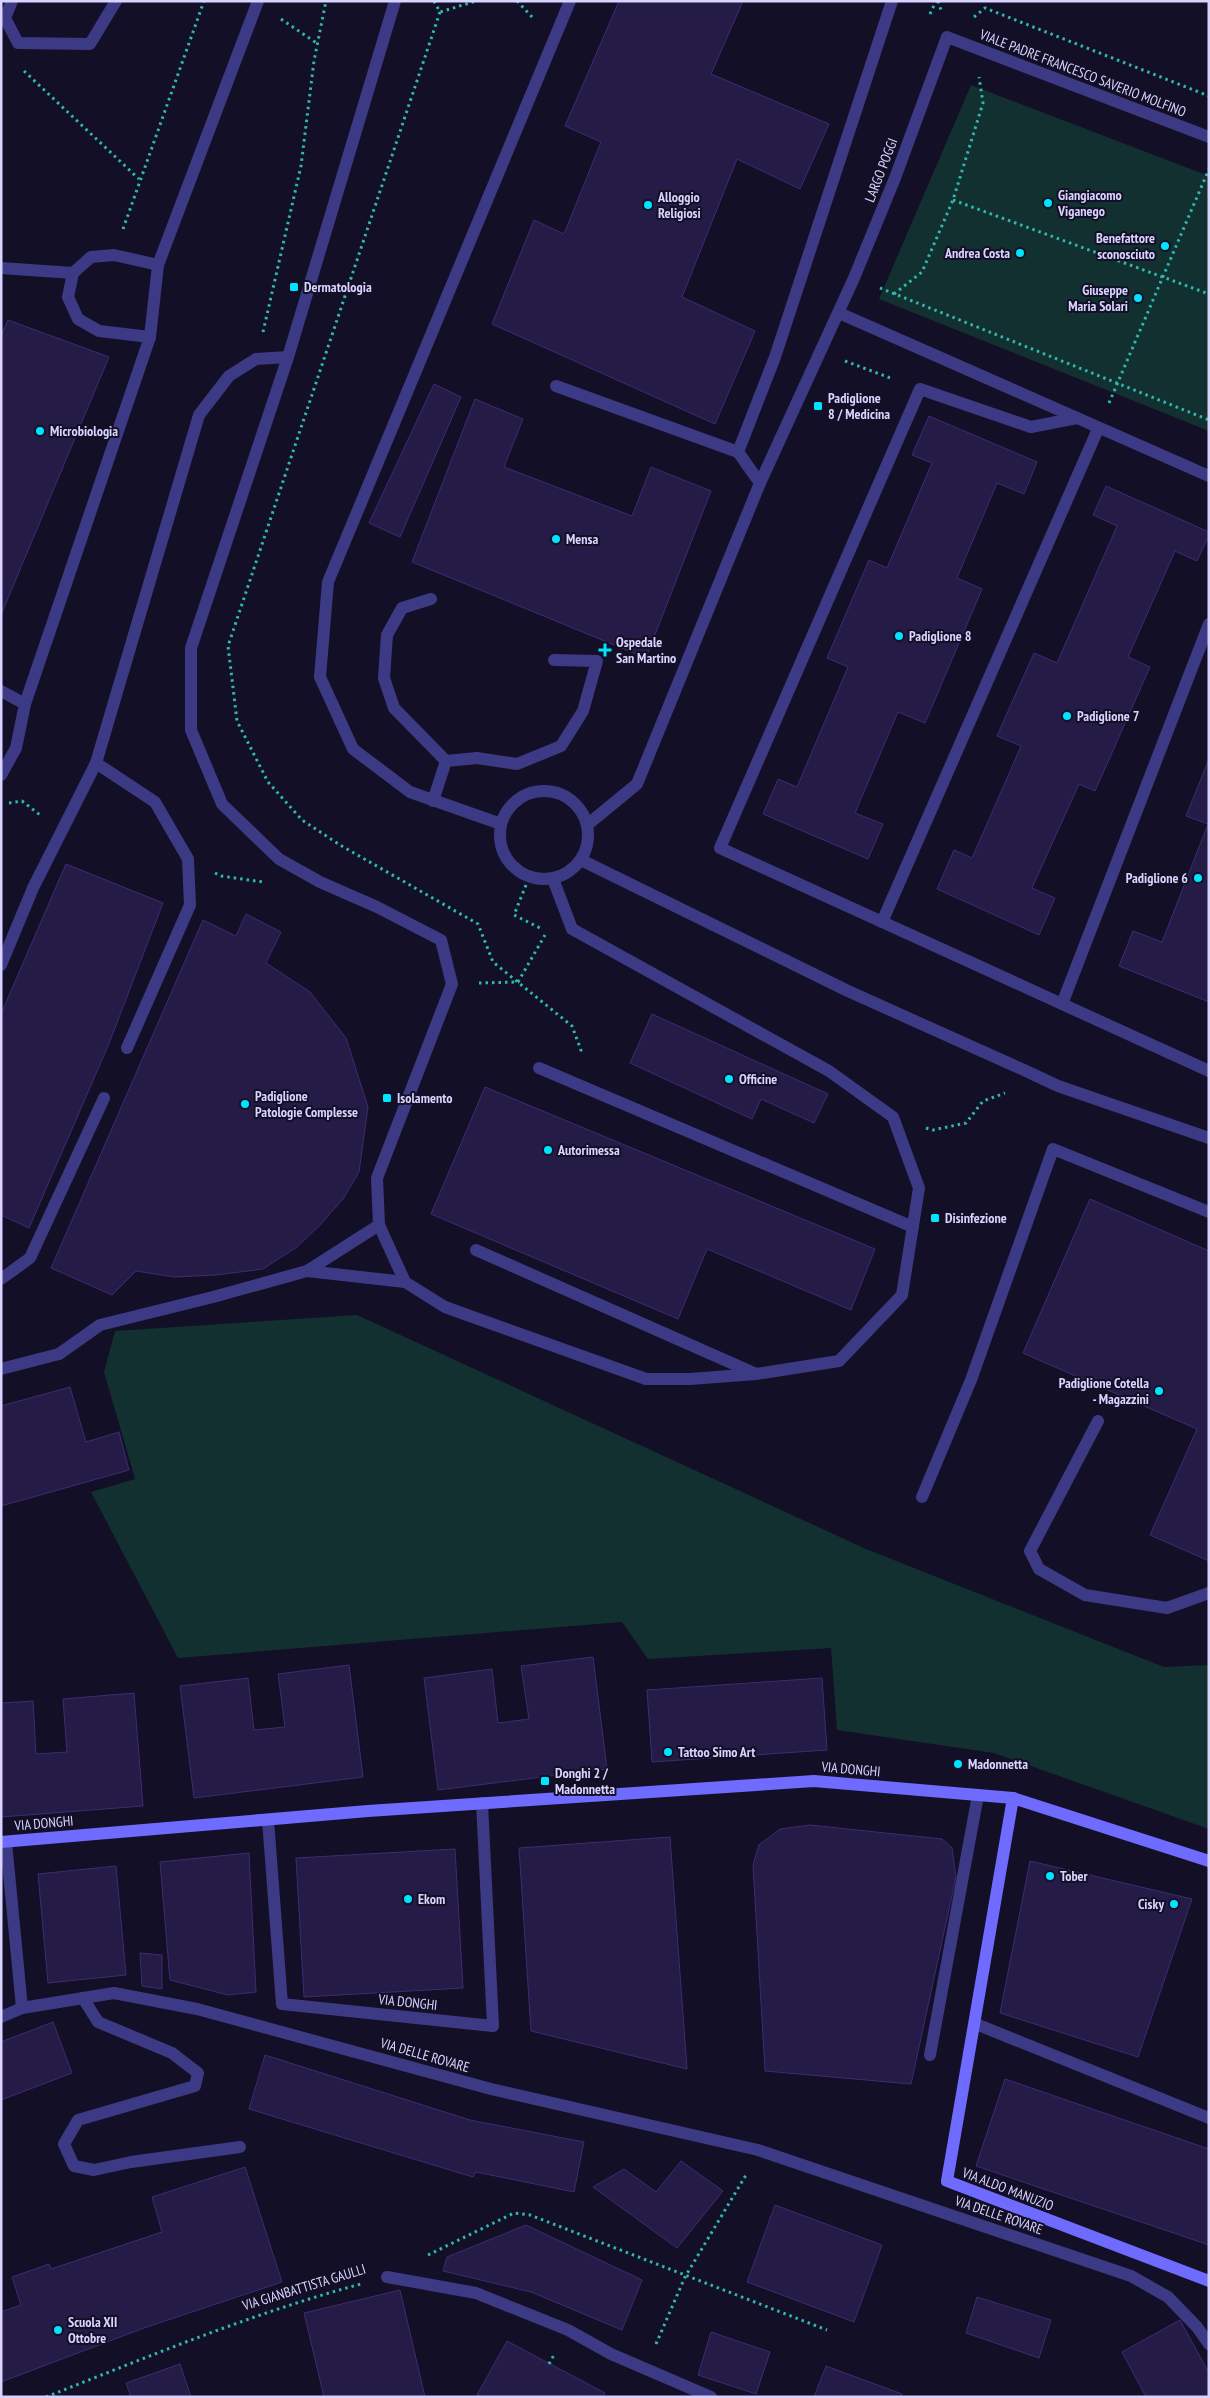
<svg xmlns="http://www.w3.org/2000/svg" width="1210" height="2398" viewBox="0 0 1210 2398" font-family="'PT Sans Narrow',sans-serif">
<rect width="100%" height="100%" fill="#130f26"/>
<g fill="#12302f">
<path d="M 971,85 L 1209,176 L 1209,431 L 879,299 Z"/>
<path d="M 357,1315 L 866,1549 L 1164,1667 L 1209,1665 L 1209,1829 L 994,1753 L 837,1730 L 831,1648 L 648,1659 L 622,1622 L 178,1658 L 91,1492 L 135,1479 L 104,1372 L 115,1331 Z"/>
</g>
<g fill="#241b47" stroke="#3b2d73">
<path d="M 619,1 L 743,1 L 711,74 L 829,124 L 800,189 L 737,159 L 682,297 L 755,331 L 715,424 L 492,324 L 534,220 L 564,234 L 601,142 L 565,126 Z"/>
<path d="M 8,320 L 109,357 L 1,615 L 1,336 Z"/>
<path d="M 434,384 L 461,397 L 400,537 L 369,523 Z"/>
<path d="M 475,399 L 523,419 L 504,467 L 632,516 L 651,467 L 711,491 L 646,658 L 412,562 Z"/>
<path d="M 929,416 L 1037,462 L 1024,494 L 997,483 L 957,578 L 982,589 L 925,723 L 898,712 L 855,813 L 883,824 L 868,859 L 763,814 L 778,779 L 797,787 L 848,667 L 827,658 L 869,560 L 887,568 L 932,463 L 912,455 Z"/>
<path d="M 1106,486 L 1209,532 L 1209,535 L 1197,561 L 1175,551 L 1128,657 L 1150,667 L 1095,791 L 1079,784 L 1032,888 L 1055,898 L 1039,935 L 937,889 L 954,850 L 972,858 L 1021,746 L 997,736 L 1034,653 L 1057,663 L 1117,526 L 1093,515 Z"/>
<path d="M 1209,759 L 1209,1002 L 1119,966 L 1133,931 L 1162,942 L 1208,824 L 1186,816 Z"/>
<path d="M 66,864 L 163,903 L 108,1046 L 29,1228 L 1,1215 L 1,1014 Z"/>
<path d="M 246,914 L 281,932 L 266,963 L 310,992 L 346,1038 L 368,1107 L 359,1172 L 343,1199 L 320,1225 L 297,1247 L 263,1269 L 216,1275 L 174,1277 L 136,1271 L 112,1295 L 51,1268 L 203,920 L 236,936 Z"/>
<path d="M 652,1014 L 828,1094 L 814,1123 L 761,1099 L 752,1119 L 630,1063 Z"/>
<path d="M 485,1087 L 875,1249 L 851,1310 L 707,1249 L 678,1319 L 431,1214 Z"/>
<path d="M 1090,1199 L 1209,1251 L 1209,1561 L 1150,1535 L 1197,1429 L 1023,1353 Z"/>
<path d="M 70,1387 L 86,1442 L 119,1432 L 129,1470 L 1,1506 L 1,1406 Z"/>
<path d="M 593,1657 L 607,1769 L 438,1790 L 424,1678 L 492,1669 L 498,1723 L 529,1719 L 521,1666 Z"/>
<path d="M 349,1665 L 363,1777 L 194,1798 L 180,1686 L 248,1678 L 254,1730 L 285,1727 L 278,1674 Z"/>
<path d="M 822,1678 L 827,1750 L 652,1762 L 647,1690 Z"/>
<path d="M 134,1693 L 143,1806 L 1,1817 L 1,1703 L 33,1701 L 36,1754 L 67,1752 L 63,1699 Z"/>
<path d="M 810,1825 L 942,1839 L 952,1848 L 956,1877 L 911,2084 L 765,2071 L 753,1865 L 759,1845 L 780,1829 Z"/>
<path d="M 670,1837 L 687,2069 L 531,2031 L 519,1848 Z"/>
<path d="M 455,1849 L 463,1988 L 304,1997 L 296,1858 Z"/>
<path d="M 249,1853 L 256,1992 L 228,1995 L 170,1980 L 160,1862 Z"/>
<path d="M 1030,1861 L 1192,1899 L 1138,2057 L 1000,2013 Z"/>
<path d="M 116,1866 L 126,1975 L 48,1983 L 38,1874 Z"/>
<path d="M 140,1953 L 162,1955 L 162,1989 L 142,1986 Z"/>
<path d="M 53,2022 L 72,2073 L 1,2100 L 1,2042 Z"/>
<path d="M 265,2055 L 470,2120 L 584,2142 L 574,2192 L 476,2172 L 473,2177 L 249,2109 Z"/>
<path d="M 1005,2079 L 1209,2149 L 1209,2245 L 976,2166 Z"/>
<path d="M 681,2161 L 723,2191 L 677,2248 L 593,2187 L 624,2169 L 656,2192 Z"/>
<path d="M 245,2167 L 282,2282 L 144,2328 L 1,2382 L 1,2312 L 21,2305 L 12,2277 L 49,2264 L 51,2269 L 162,2232 L 152,2197 Z"/>
<path d="M 775,2205 L 882,2245 L 854,2322 L 747,2282 Z"/>
<path d="M 526,2225 L 642,2280 L 622,2330 L 531,2292 L 443,2271 L 447,2257 Z"/>
<path d="M 400,2290 L 425,2397 L 324,2397 L 304,2313 Z"/>
<path d="M 977,2297 L 1051,2320 L 1039,2358 L 966,2333 Z"/>
<path d="M 1180,2320 L 1209,2373 L 1209,2397 L 1146,2397 L 1122,2352 Z"/>
<path d="M 711,2332 L 770,2352 L 756,2394 L 698,2375 Z"/>
<path d="M 507,2341 L 605,2393 L 603,2397 L 481,2397 L 477,2395 Z"/>
<path d="M 180,2364 L 191,2397 L 131,2397 L 126,2383 Z"/>
<path d="M 826,2366 L 902,2394 L 901,2397 L 814,2397 Z"/>
</g>
<g fill="none" stroke-linecap="round" stroke-linejoin="round">
<g stroke="#2fb8b0" stroke-width="3" stroke-dasharray="2.5 4" stroke-linecap="butt">
<path d="M 434,1 L 440,12 L 476,1"/>
<path d="M 517,1 L 534,19"/>
<path d="M 938,1 L 941,10"/>
<path d="M 440,12 L 228,646 L 237,721 L 268,782 L 302,820 L 340,845 L 478,924 L 493,962 L 572,1026 L 581,1050 L 579,1054"/>
<path d="M 930,14 L 936,1"/>
<path d="M 974,17 L 985,8 L 1209,96"/>
<path d="M 281,19 L 318,44"/>
<path d="M 24,71 L 139,179"/>
<path d="M 953,200 L 1209,294"/>
<path d="M 123,229 L 204,1"/>
<path d="M 880,288 L 1209,420"/>
<path d="M 894,294 L 922,272 L 953,200 L 983,103 L 979,77"/>
<path d="M 263,332 L 301,166 L 314,61 L 326,1"/>
<path d="M 845,361 L 893,379"/>
<path d="M 1109,403 L 1209,169"/>
<path d="M 9,803 L 22,801 L 40,815"/>
<path d="M 215,873 L 221,876 L 263,882"/>
<path d="M 526,885 L 514,915 L 542,929"/>
<path d="M 479,983 L 518,982 L 545,935"/>
<path d="M 926,1128 L 933,1130 L 966,1123 L 983,1101 L 1005,1093"/>
<path d="M 428,2255 L 514,2213 L 530,2215 L 827,2330"/>
<path d="M 656,2344 L 685,2277 L 746,2175"/>
<path d="M 549,2364 L 555,2353"/>
<path d="M 46,2397 C 150,2356 253,2313 361,2284"/>
</g>
<g stroke="#3d3a85" stroke-width="12">
<path d="M 12,1 L 5,18 L 18,43 L 90,44 L 116,1"/>
<path d="M 395,1 L 288,357 L 191,648 L 191,730 L 222,804 L 279,859 L 320,882 L 377,907 L 441,940 L 452,984 L 377,1178 L 379,1225 L 405,1282 L 445,1307 L 646,1379 L 690,1379 L 756,1374 L 839,1361 L 902,1295 L 919,1188 L 893,1117 L 829,1071 L 572,929 L 553,879"/>
<path d="M 1,268 L 73,273"/>
<path d="M 839,313 L 1209,476"/>
<path d="M 150,337 L 99,331 L 78,319 L 68,297 L 73,273 L 91,257 L 114,255 L 158,265"/>
<path d="M 556,386 L 738,452"/>
<path d="M 1077,418 L 1031,427 L 920,389 L 720,848 L 1209,1071"/>
<path d="M 760,483 L 738,452 L 775,357 L 892,1"/>
<path d="M 431,599 L 402,608 L 387,635 L 384,678 L 394,708 L 446,761"/>
<path d="M 1,691 L 25,704"/>
<path d="M 96,763 L 199,415 L 229,376 L 256,359 L 288,357"/>
<path d="M 1,775 L 16,748 L 25,704 L 150,337 L 158,265 L 258,1"/>
<circle cx="544" cy="835" r="44"/>
<path d="M 433,801 L 446,761 L 477,758 L 517,764 L 561,746 L 583,711 L 597,661 L 554,660"/>
<path d="M 501,824 L 410,792 L 353,749 L 320,677 L 328,582 L 570,1"/>
<path d="M 587,825 L 637,784 L 760,483 L 854,278 L 895,178 L 947,37 L 1209,137"/>
<path d="M 581,860 L 848,991 L 1026,1071 L 1058,1086 L 1209,1138"/>
<path d="M 882,922 L 1098,429"/>
<path d="M 1,965 L 33,888 L 96,763 L 155,802 L 188,859 L 190,905 L 127,1048"/>
<path d="M 1062,1004 L 1209,624"/>
<path d="M 539,1068 L 913,1227"/>
<path d="M 476,1250 L 754,1373"/>
<path d="M 307,1271 L 405,1282"/>
<path d="M 1,1279 L 30,1258 L 104,1098"/>
<path d="M 59,1354 L 100,1325 L 213,1297 L 307,1271 L 379,1225"/>
<path d="M 1098,1421 L 1030,1551 L 1039,1569 L 1085,1595 L 1167,1608 L 1209,1593"/>
<path d="M 922,1497 L 971,1380 L 1053,1149 L 1209,1212"/>
<path d="M 268,1820 L 282,2004 L 493,2026 L 482,1803"/>
<path d="M 83,1998 L 98,2022 L 172,2053 L 198,2073 L 195,2086 L 78,2120 L 64,2144 L 74,2166 L 94,2170 L 131,2162 L 240,2147"/>
<path d="M 930,2055 L 978,1795"/>
</g>
<g stroke="#3d3a85" stroke-width="12">
<path d="M 1,1369 L 59,1354"/>
<path d="M 6,1842 L 22,2008"/>
<path d="M 1,2017 L 22,2008 L 114,1993 L 197,2009 L 491,2089 L 758,2150 L 1131,2276 L 1168,2297 L 1197,2327 L 1209,2344"/>
<path d="M 976,2024 L 1209,2118"/>
<path d="M 387,2277 L 476,2293 L 568,2330 L 611,2354 L 711,2397"/>
</g>
<g stroke="#6f6bff" stroke-width="12">
<path d="M 1013,1798 L 947,2181 L 1209,2281"/>
<path d="M 1,1842 L 368,1811 L 814,1781 L 1013,1798 L 1209,1861"/>
</g>
</g>
<g fill="#00e5ff" stroke="#130f26" stroke-width="2">
<circle cx="1048" cy="203" r="5"/>
<circle cx="648" cy="205" r="5"/>
<circle cx="1165" cy="246" r="5"/>
<circle cx="1020" cy="253" r="5"/>
<rect x="289" y="282" width="10" height="10" rx="2.5"/>
<circle cx="1138" cy="298" r="5"/>
<rect x="813" y="401" width="10" height="10" rx="2.5"/>
<circle cx="40" cy="431" r="5"/>
<circle cx="556" cy="539" r="5"/>
<circle cx="899" cy="636" r="5"/>
<path d="M602.5 642.5h5v5h5v5h-5v5h-5v-5h-5v-5h5z"/>
<circle cx="1067" cy="716" r="5"/>
<circle cx="1198" cy="878" r="5"/>
<circle cx="729" cy="1079" r="5"/>
<rect x="382" y="1093" width="10" height="10" rx="2.5"/>
<circle cx="245" cy="1104" r="5"/>
<circle cx="548" cy="1150" r="5"/>
<rect x="930" y="1213" width="10" height="10" rx="2.5"/>
<circle cx="1159" cy="1391" r="5"/>
<circle cx="668" cy="1752" r="5"/>
<circle cx="958" cy="1764" r="5"/>
<rect x="540" y="1776" width="10" height="10" rx="2.5"/>
<circle cx="1050" cy="1876" r="5"/>
<circle cx="408" cy="1899" r="5"/>
<circle cx="1174" cy="1904" r="5"/>
<circle cx="58" cy="2330" r="5"/>
</g>
<g text-anchor="middle" stroke-width="4" stroke-linejoin="round" paint-order="stroke">
<g font-size="14" fill="#d9d4ff" stroke="#130f26">
<text transform="translate(1083 73) rotate(21)" y="5">VIALE PADRE FRANCESCO SAVERIO MOLFINO</text>
<text transform="translate(881 170) rotate(-69)" y="5">LARGO POGGI</text>
<text transform="translate(851 1769) rotate(5)" y="5">VIA DONGHI</text>
<text transform="translate(44 1823) rotate(-5)" y="5">VIA DONGHI</text>
<text transform="translate(408 2002) rotate(6)" y="5">VIA DONGHI</text>
<text transform="translate(425 2055) rotate(16)" y="5">VIA DELLE ROVARE</text>
<text transform="translate(1008 2189) rotate(21)" y="5">VIA ALDO MANUZIO</text>
<text transform="translate(999 2215) rotate(19)" y="5">VIA DELLE ROVARE</text>
<text transform="translate(304 2287) rotate(-17)" y="5">VIA GIANBATTISTA GAULLI</text>
</g>
<g font-size="14" font-weight="bold" fill="#d9d4ff" stroke="#130f26" text-anchor="start">
<text x="1058" y="200">Giangiacomo<tspan x="1058" dy="16">Viganego</tspan></text>
<text x="658" y="202">Alloggio<tspan x="658" dy="16">Religiosi</tspan></text>
<text x="1155" y="243" text-anchor="end">Benefattore<tspan x="1155" dy="16">sconosciuto</tspan></text>
<text x="1010" y="258" text-anchor="end">Andrea Costa</text>
<text x="304" y="292">Dermatologia</text>
<text x="1128" y="295" text-anchor="end">Giuseppe<tspan x="1128" dy="16">Maria Solari</tspan></text>
<text x="828" y="403">Padiglione<tspan x="828" dy="16">8 / Medicina</tspan></text>
<text x="50" y="436">Microbiologia</text>
<text x="566" y="544">Mensa</text>
<text x="909" y="641">Padiglione 8</text>
<text x="616" y="647">Ospedale<tspan x="616" dy="16">San Martino</tspan></text>
<text x="1077" y="721">Padiglione 7</text>
<text x="1188" y="883" text-anchor="end">Padiglione 6</text>
<text x="739" y="1084">Officine</text>
<text x="255" y="1101">Padiglione<tspan x="255" dy="16">Patologie Complesse</tspan></text>
<text x="397" y="1103">Isolamento</text>
<text x="558" y="1155">Autorimessa</text>
<text x="945" y="1223">Disinfezione</text>
<text x="1149" y="1388" text-anchor="end">Padiglione Cotella<tspan x="1149" dy="16">- Magazzini</tspan></text>
<text x="678" y="1757">Tattoo Simo Art</text>
<text x="968" y="1769">Madonnetta</text>
<text x="555" y="1778">Donghi 2 /<tspan x="555" dy="16">Madonnetta</tspan></text>
<text x="1060" y="1881">Tober</text>
<text x="418" y="1904">Ekom</text>
<text x="1164" y="1909" text-anchor="end">Cisky</text>
<text x="68" y="2327">Scuola XII<tspan x="68" dy="16">Ottobre</tspan></text>
</g>
</g>
<rect width="1210" height="2398" fill="none" stroke="#d9d4ff" stroke-width="5"/>
</svg>
